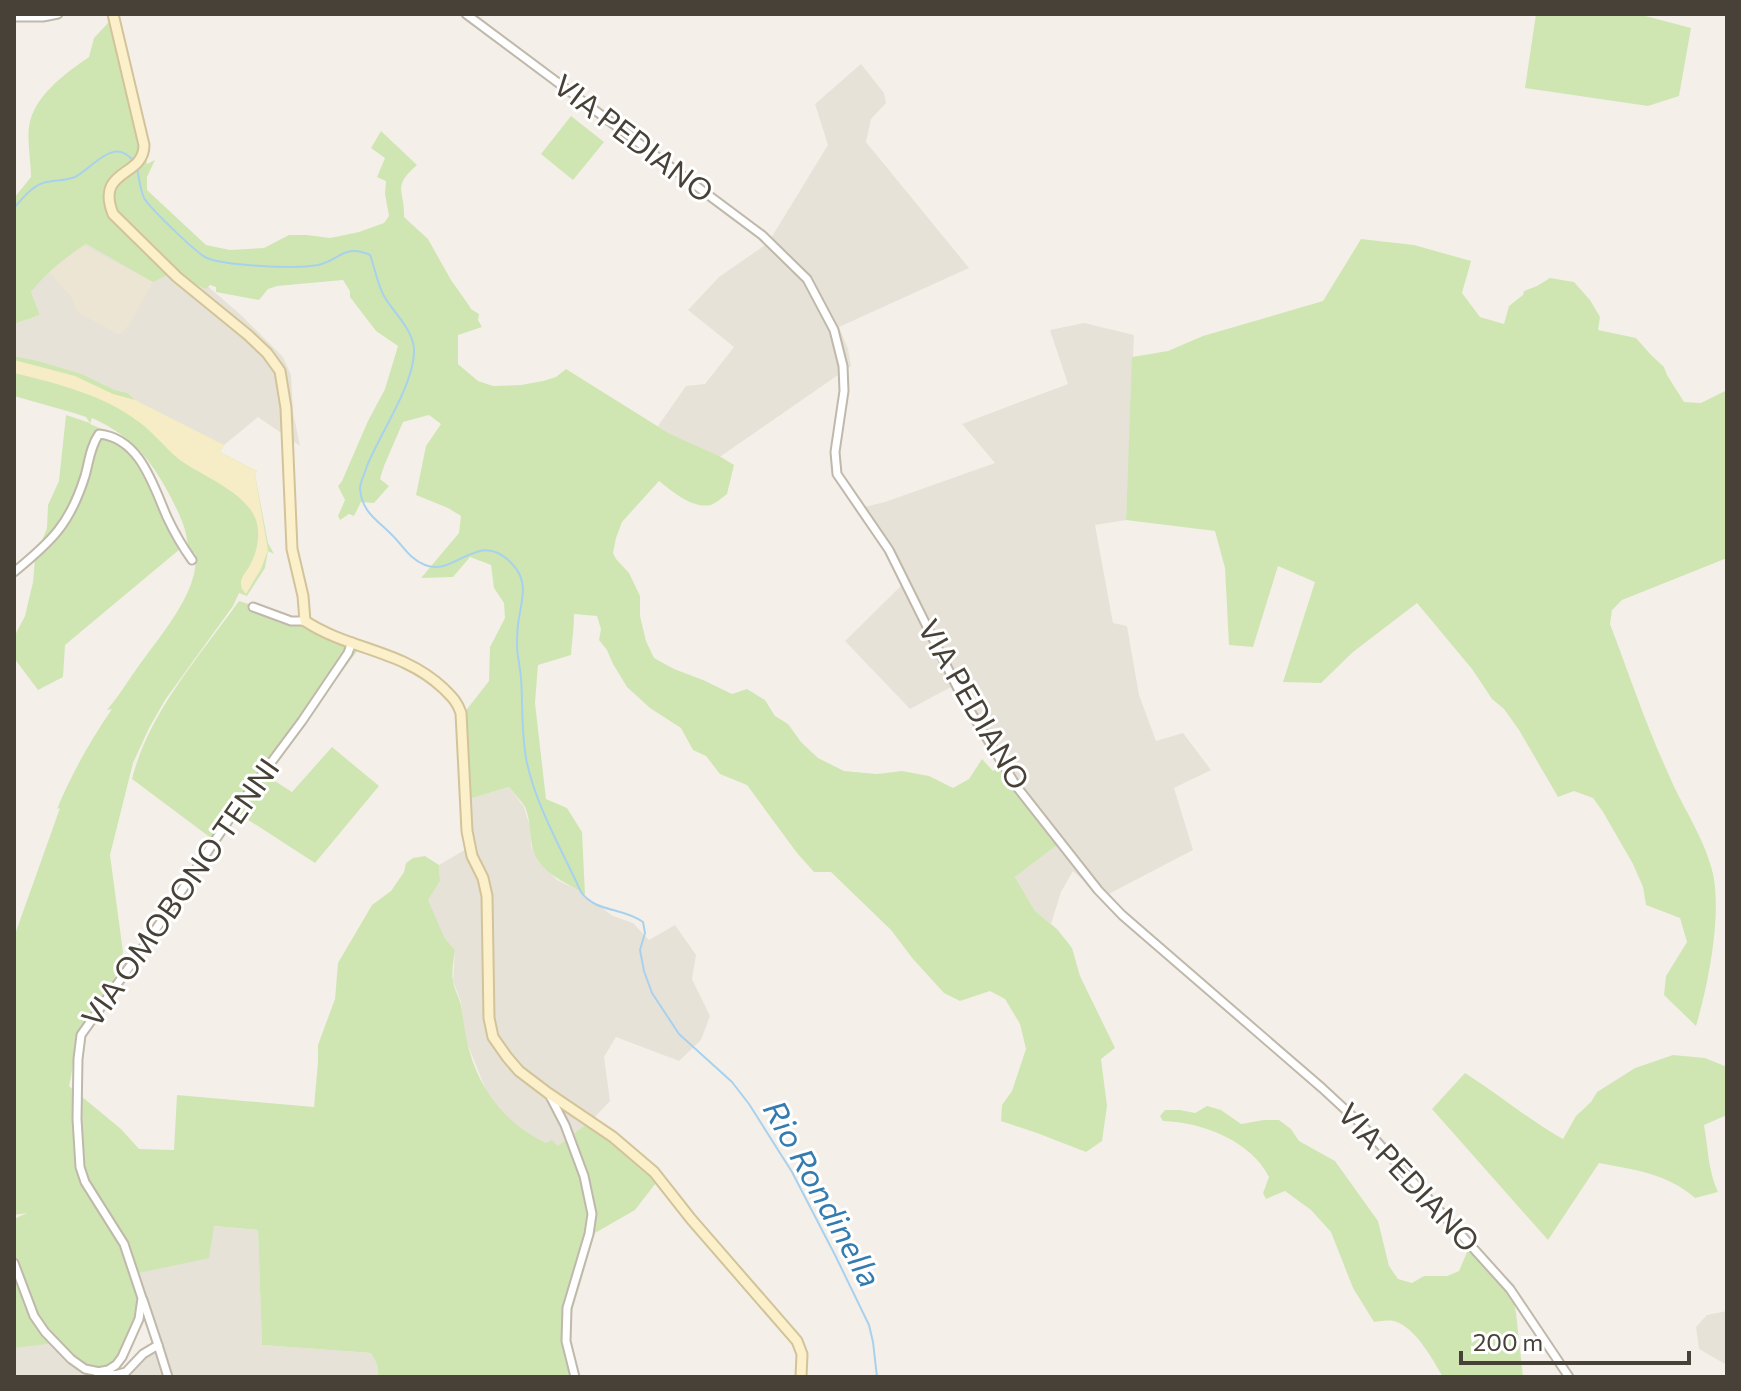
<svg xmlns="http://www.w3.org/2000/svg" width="1741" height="1391" viewBox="0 0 1741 1391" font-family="Commissioner,sans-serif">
<rect width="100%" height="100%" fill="#f4f0e9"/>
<g fill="#e7e2d7">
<path d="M 861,64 L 884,93 L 886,103 L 871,119 L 866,142 L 969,268 L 839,327 L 848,349 L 851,366 L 711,463 L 658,426 L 686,386 L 705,384 L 734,347 L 688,310 L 719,277 L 768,243 L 828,145 L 815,104 Z"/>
<path d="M 86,244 L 153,281 L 174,272 L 205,284 L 241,315 L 283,357 L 291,375 L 293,412 L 300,446 L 258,417 L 224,445 L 135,400 L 128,393 L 115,390 L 82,374 L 39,361 L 14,356 L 14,324 L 40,315 L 31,292 L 44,275 L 63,258 Z"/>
<path d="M 1084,323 L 1134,335 L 1126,520 L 1095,525 L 1113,623 L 1127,626 L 1139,695 L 1156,741 L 1183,733 L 1211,770 L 1174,788 L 1193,850 L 1101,898 L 1073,871 L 1061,892 L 1051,924 L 1035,911 L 1015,877 L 1061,842 L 976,730 L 951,687 L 910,709 L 845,641 L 905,582 L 860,508 L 885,502 L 995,463 L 962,424 L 1068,384 L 1050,330 Z"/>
<path d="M 509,787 L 524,807 L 530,826 L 531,846 L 538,861 L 557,880 L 576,889 L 613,916 L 633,923 L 649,940 L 675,925 L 696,955 L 692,979 L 710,1016 L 701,1040 L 679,1061 L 616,1037 L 604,1057 L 610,1101 L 594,1118 L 556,1148 L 533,1137 L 501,1114 L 487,1093 L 466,1040 L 461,1002 L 453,981 L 455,950 L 436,927 L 426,902 L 440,881 L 439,865 L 468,848 L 469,799 Z"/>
<path d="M 213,1226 L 258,1230 L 262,1345 L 371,1353 L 378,1366 L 378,1377 L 14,1377 L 14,1346 L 54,1342 L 105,1374 L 126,1372 L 158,1345 L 134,1274 L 163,1267 Z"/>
<path d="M 1727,1311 L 1727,1365 L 1699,1349 L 1696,1327 L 1707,1315 Z"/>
</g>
<path fill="#ece5d3" d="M 83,245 L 153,282 L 130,323 L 124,331 L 118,334 L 77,312 L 72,298 L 49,272 Z"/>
<g fill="#cfe6b3">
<path d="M 1536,14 L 1638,14 L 1691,28 L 1679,96 L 1648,106 L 1525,88 Z"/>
<path d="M 108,23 L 119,23 L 147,164 L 155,160 L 147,177 L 147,190 L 206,245 L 230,250 L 264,248 L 289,235 L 307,235 L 330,238 L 359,232 L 384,223 L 389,216 L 385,194 L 386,181 L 377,177 L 385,158 L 371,148 L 381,131 L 417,165 C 391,188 405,189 404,217 L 428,239 L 451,280 L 468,304 L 471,309 L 479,314 L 478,320 L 482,327 L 458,335 L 458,364 L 478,381 L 493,386 L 521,385 L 543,381 L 556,377 L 566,369 L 670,434 L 721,457 L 734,465 L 727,494 C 723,497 716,503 711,505 C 692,509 672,491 659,481 L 622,522 L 616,538 L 613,553 L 616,559 L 629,573 L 640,596 L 640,616 L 646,641 L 654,658 L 674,669 L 703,680 L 732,694 L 747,689 L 765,700 L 775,716 L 788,724 L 801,742 L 818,758 L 844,771 L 877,774 L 902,771 L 929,776 L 953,788 L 969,779 L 982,759 L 993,771 L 1003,764 L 1061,842 L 1015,877 L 1035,911 L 1057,929 L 1072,948 L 1080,976 L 1115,1048 L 1101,1059 L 1107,1106 L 1102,1141 L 1086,1152 L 1037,1133 L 1001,1121 L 1002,1105 L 1012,1091 L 1026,1049 L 1020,1024 L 1005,999 L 990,991 L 960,1001 L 944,993 L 913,959 L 891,930 L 831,872 L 814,872 L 797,853 L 747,785 L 720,774 L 706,756 L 693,750 L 681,728 L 650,708 L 627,687 L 613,664 L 607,650 L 599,640 L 601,629 L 597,616 L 574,614 C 574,629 572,641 571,655 L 538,665 L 535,703 L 546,799 L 567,808 L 582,832 L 585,895 C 569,883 552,879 539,862 C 527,846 533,825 525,807 C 521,800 514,794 509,787 L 469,799 L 467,709 L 489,681 L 490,647 L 505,618 L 504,603 L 494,588 L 491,565 L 470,557 L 453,577 L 421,578 L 459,533 L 461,516 L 448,508 L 416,495 L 426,446 L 441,424 L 429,415 L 403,422 L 384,466 L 380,479 L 389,486 L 374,503 L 361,502 L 354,516 L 349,514 L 340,520 L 338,516 L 345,500 L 338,486 L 342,481 L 368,421 L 385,389 L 398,346 L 376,331 L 350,297 L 350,291 L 343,280 L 277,286 L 268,289 L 259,300 L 216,292 L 216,287 L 210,285 L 206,289 L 185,280 L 174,272 L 153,282 L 86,244 C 64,258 47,272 31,292 L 40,315 L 14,324 L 14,198 L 31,177 C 31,161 27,142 29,127 C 33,96 66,73 89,57 L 94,38 Z"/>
<path d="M 571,116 L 604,142 L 573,180 L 541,154 Z"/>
<path d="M 1361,239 L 1414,245 L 1471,261 L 1462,293 L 1480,317 L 1504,324 L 1509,306 L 1523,295 L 1524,291 L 1537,286 L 1550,278 L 1574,282 L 1590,300 L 1600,317 L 1598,330 L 1636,338 L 1651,355 L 1664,367 L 1667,375 L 1684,402 L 1701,403 L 1727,390 L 1727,558 L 1622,600 L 1612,610 L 1610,624 C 1629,674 1646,725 1668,773 C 1682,807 1705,838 1713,874 C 1722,915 1708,986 1696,1026 L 1664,995 L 1666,976 L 1687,942 L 1680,918 L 1646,905 L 1643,887 L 1633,864 L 1603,812 L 1593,798 L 1574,791 L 1558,797 L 1519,730 L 1504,709 L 1492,699 L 1472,669 L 1417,603 L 1353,652 L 1321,683 L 1283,682 L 1315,582 L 1278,566 L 1253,647 L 1229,645 L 1225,568 L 1215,531 L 1126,520 L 1132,357 L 1168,351 L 1203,336 L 1323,301 Z"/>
<path d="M 14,356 L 39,361 L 82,374 L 115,390 L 128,393 L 135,400 L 224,445 L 220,452 L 257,471 L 255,475 L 268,543 L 274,554 L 268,551 L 265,568 L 247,596 L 239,593 L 233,606 L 165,700 L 149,728 L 133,763 L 110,855 L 123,952 C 119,982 94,1007 78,1032 C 73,1050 74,1068 69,1086 L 121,1129 L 139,1149 L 174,1150 L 177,1095 L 314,1107 L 318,1062 L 318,1045 L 335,999 L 338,963 L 372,905 L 391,891 L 404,872 L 406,863 L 413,858 L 425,856 L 439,865 L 440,881 L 428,900 L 444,937 L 455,950 C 454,959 451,972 453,981 C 454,989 459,997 461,1005 C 463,1015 464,1026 466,1036 C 475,1084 502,1122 546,1143 L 552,1140 L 558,1146 L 594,1118 L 629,1146 L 659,1179 L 635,1210 L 595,1233 L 571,1315 L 567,1342 L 574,1377 L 378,1377 L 378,1366 L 371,1353 L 262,1345 L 258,1230 L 214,1226 L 209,1258 L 134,1274 L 142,1298 L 132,1340 L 116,1365 L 97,1372 L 85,1369 L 54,1343 L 14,1348 L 14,1219 L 27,1213 L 14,1215 L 14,937 L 60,808 L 57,809 C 72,773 90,741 112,709 L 107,710 C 119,696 129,679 140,664 C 160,636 201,589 195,553 L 191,554 C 187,545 187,534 183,524 C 174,500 153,462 134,445 C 122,434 106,424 92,418 L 90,424 L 109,432 L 134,450 L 153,478 L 186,544 L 65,645 L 63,677 L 38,690 L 14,658 L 14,637 L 25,616 L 33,582 L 35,558 L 47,528 L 48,505 L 59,481 L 66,415 L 90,423 L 86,417 L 74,413 L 14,396 Z"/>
<path d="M 239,601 L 305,621 L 358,650 L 264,774 L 292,792 L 332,747 L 379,786 L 315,863 L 236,812 L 215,841 L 132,779 C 148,714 200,655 239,601 Z"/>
<path d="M 1673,1055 L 1705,1058 L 1727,1067 L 1727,1115 L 1704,1125 C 1708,1147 1708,1171 1718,1192 L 1695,1198 C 1666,1173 1635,1170 1599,1163 L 1548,1240 L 1432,1109 L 1465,1073 C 1498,1094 1529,1120 1563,1139 L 1576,1116 L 1591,1102 L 1597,1092 L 1635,1068 Z"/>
<path d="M 1207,1106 L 1221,1110 L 1241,1124 L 1264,1120 L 1279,1120 L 1291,1129 L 1299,1141 L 1335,1161 L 1378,1221 L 1389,1266 L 1398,1279 L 1412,1283 L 1424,1276 L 1447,1276 L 1459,1271 L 1470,1245 L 1512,1291 L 1516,1313 L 1523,1377 L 1443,1377 C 1433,1360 1417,1331 1399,1323 C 1392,1319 1382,1321 1374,1322 L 1353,1288 L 1331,1232 L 1311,1210 L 1285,1191 L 1266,1199 L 1263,1193 L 1269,1177 C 1251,1141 1202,1122 1163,1121 L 1160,1116 L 1165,1110 L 1180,1110 L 1195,1113 Z"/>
</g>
<path fill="#f6ecc6" d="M 14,360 L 75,376 L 113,394 L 135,400 L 224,445 L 220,452 L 257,471 L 255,475 L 268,550 L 261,569 L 246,594 C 243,590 241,589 241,583 C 241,577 246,572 249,567 C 257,553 261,535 256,520 C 246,492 202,476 180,460 C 166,449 154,433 139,422 C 102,394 58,384 14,373 Z"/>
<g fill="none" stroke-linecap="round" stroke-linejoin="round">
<g stroke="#a8d1ee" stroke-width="2">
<path d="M 137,168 C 139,178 140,189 144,198 C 149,207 197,254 207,258 C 226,266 298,269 318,265 C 339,261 344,243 370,255 C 375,268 377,283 384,296 C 393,312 412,328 414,348 C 416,382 380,433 367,466 C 365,473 360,482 360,489 C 362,512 377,520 390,533 C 402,544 409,559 425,565 C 456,578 479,525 514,566 C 528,582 522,599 519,618 C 517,628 517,638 517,648 C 518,658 520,668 521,678 C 523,706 521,736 527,763 C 537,808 562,850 581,892 C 596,913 623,907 643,922 L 645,933 L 640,950 L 644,971 L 652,993 L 679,1034 L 732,1082 L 749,1104 L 792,1172 L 836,1257 L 869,1325 L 873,1342 L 877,1377"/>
<path d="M 14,208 C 22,199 31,187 43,183 C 53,180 65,181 75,177 C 93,168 114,135 134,162"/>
</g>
<defs>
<g id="street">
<path d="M 466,14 L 762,235 L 807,279 L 834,330 L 843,366 L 844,391 L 835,452 L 837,474 L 889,550 L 964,701 L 1017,787 L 1098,890 L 1122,915 L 1322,1088 L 1363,1126 L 1510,1289 L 1569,1377"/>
<path d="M 14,17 L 43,17 L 58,14"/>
<path d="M 14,572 C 52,541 70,524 85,476 C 89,462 90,447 99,434 C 140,438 153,485 167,517 C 174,532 182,546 192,560"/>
<path d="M 253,607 L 291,621 L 305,621"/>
<path d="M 550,1096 L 565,1125 L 584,1176 L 592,1214 L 589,1234 L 567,1308 L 566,1341 L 575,1377"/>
<path d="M 14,1263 L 34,1316 L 45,1332 L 71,1359 L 85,1369 L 115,1375 L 126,1372 L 143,1354 L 158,1345 L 168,1377"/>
<path d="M 143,1300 L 158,1345"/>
<path d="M 97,1372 L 108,1370 L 116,1365 L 122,1357 L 139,1319 L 142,1298 L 124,1244 L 85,1182 L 80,1167 L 77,1119 L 78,1059 L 81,1035 L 152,935 L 232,815 L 302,721 L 348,653 L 352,642"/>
</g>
<path id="secondary" d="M 113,14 L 144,145 C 144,178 95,168 113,214 L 177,277 L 248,335 L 267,353 L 280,371 L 286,408 L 292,549 L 303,596 L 305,621 C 349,650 403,650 443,688 C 451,696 457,701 461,713 L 467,831 L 472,856 L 483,878 L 487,896 L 489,1018 L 493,1037 L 507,1057 L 519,1071 L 548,1093 L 613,1137 L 654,1172 L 691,1219 L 797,1341 L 802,1354 L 801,1377"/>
</defs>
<use href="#street" stroke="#bfb8ab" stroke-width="11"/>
<use href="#secondary" stroke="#d2c39a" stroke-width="13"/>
<use href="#street" stroke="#fff" stroke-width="7"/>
<use href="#secondary" stroke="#fcf0ca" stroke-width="9"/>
</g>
<g text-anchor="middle" stroke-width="6" stroke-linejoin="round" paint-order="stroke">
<g font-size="30" fill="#474137" stroke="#fff">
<text transform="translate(633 139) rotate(37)" y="10">VIA PEDIANO</text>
<text transform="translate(973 705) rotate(60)" y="10">VIA PEDIANO</text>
<text transform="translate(181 893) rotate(-55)" y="10">VIA OMOBONO TENNI</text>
<text transform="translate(1408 1178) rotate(47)" y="10">VIA PEDIANO</text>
</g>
<g font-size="32" font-style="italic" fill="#347baf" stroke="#fff">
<text transform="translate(822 1194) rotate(61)" y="11">Rio Rondinella</text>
</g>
</g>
<rect width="1741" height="1391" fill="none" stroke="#474137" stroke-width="32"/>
<path d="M1461 1351v12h228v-12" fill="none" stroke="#474137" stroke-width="4"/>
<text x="1473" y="1351" font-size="24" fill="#474137" stroke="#ffffff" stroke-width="6" paint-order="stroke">200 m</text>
</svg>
